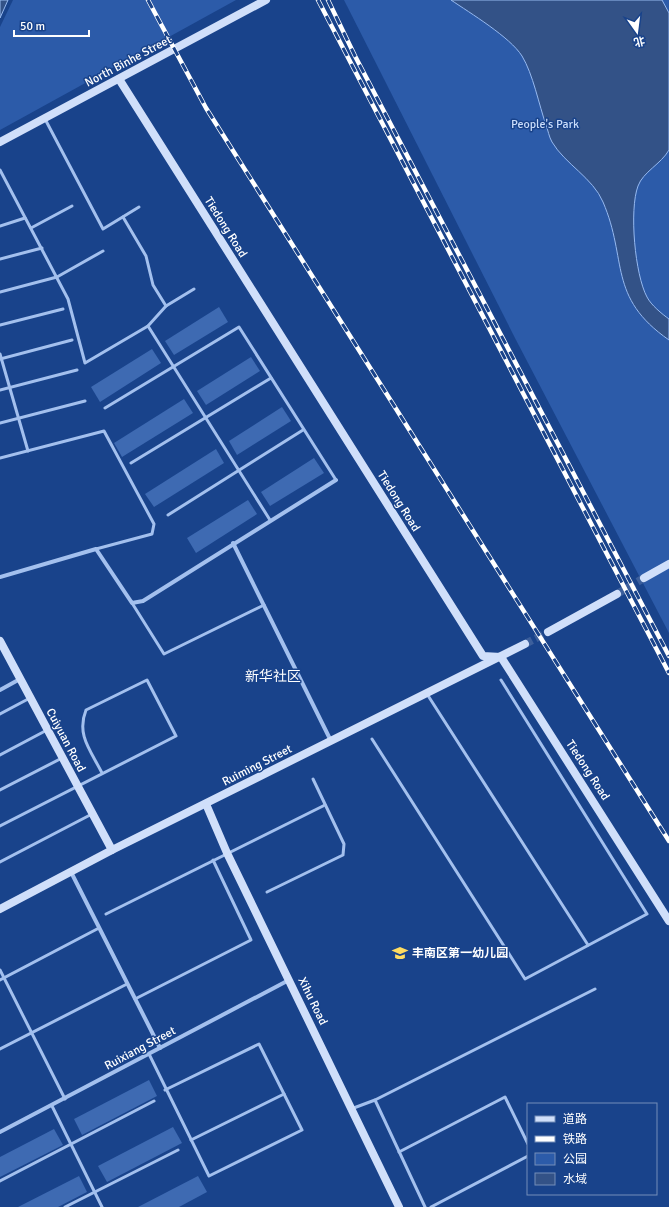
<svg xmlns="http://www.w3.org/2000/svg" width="669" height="1207" viewBox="0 0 669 1207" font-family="Signika,'Noto Sans SC',sans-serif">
<rect width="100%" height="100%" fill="#19438b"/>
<g fill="#2c5ba9">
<path d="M 13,0 L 236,0 L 0,130 L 0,27 Z"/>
<path d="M 344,0 L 669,0 L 669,633 L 515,338 Z"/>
</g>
<g fill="#335287" stroke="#96b9f0">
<path d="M 0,0 L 8,0 L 0,18 Z"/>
<path d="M 451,0 L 662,0 L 669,13 L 669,150 C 661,164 643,172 638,186 C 629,210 635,275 647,297 C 651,305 662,314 669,319 L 669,340 C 607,297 628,260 603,202 C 593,178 565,164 552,142 C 549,137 548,130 546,125 C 539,105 533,74 522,56 C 510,37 470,13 451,0 Z"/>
</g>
<g fill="#3e6ab2">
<path d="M 219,307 L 228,322 L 174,355 L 165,341 Z"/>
<path d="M 152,349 L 161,363 L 100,402 L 91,387 Z"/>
<path d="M 251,357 L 260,371 L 206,405 L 197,391 Z"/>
<path d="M 184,399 L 193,413 L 122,457 L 114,443 Z"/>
<path d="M 282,407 L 291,421 L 237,455 L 229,441 Z"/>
<path d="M 216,449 L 224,463 L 154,507 L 145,494 Z"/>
<path d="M 314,458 L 324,473 L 270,506 L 261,492 Z"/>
<path d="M 248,500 L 257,514 L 196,553 L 187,538 Z"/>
<path d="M 149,1080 L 157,1096 L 82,1135 L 74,1119 Z"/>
<path d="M 173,1127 L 182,1143 L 107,1182 L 98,1166 Z"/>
<path d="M 54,1129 L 63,1145 L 0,1177 L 0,1157 Z"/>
<path d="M 79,1176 L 87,1192 L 58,1207 L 18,1207 Z"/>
<path d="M 198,1176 L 207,1192 L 179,1207 L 138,1207 Z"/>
</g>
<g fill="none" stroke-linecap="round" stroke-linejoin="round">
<g stroke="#3c5f9c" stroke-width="8" stroke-dasharray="8 4" stroke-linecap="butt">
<path d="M 617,594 L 644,578"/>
<path d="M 525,644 L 548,632"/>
</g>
<g stroke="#a3c0ee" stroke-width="3">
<path d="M 45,119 L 103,229 L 139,207"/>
<path d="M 0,170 L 68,299 L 85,363 L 148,326 L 166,306 L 194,289"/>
<path d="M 123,217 L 146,256 L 153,285 L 166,306"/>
<path d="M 0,226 L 25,218"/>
<path d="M 31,228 L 72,206"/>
<path d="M 0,259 L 42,248"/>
<path d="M 0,292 L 57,277 L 103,251"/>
<path d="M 0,325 L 63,309"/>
<path d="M 148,326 L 270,520"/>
<path d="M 0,354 L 28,451"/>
<path d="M 0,359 L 72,340"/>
<path d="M 0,390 L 77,370"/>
<path d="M 105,408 L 239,327 L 336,480"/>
<path d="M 0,423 L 85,401"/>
<path d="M 0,458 L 104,431 L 154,524 L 152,534 L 96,549"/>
<path d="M 131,463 L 271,378"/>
<path d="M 168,515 L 303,430"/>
<path d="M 132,603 L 164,654 L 264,605"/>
<path d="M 427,694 L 588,945"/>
<path d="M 0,714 L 30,698"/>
<path d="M 372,739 L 525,979 L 647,914 L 501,680"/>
<path d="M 0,755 L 47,730"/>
<path d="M 0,790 L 62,758"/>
<path d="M 0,826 L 176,736 L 147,680 L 86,710 C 76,735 91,751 102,773"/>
<path d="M 0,862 L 92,814"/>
<path d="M 267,892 L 343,855 L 344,844 L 313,779"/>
<path d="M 106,914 L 325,805"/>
<path d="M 0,970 L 65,1099"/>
<path d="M 0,980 L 99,928"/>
<path d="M 135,999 L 251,940 L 213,860"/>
<path d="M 0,1049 L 127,984"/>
<path d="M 149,1054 L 209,1176 L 302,1130 L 259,1044 L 165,1090"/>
<path d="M 375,1100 L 425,1207"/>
<path d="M 52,1106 L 102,1207"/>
<path d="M 351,1109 L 375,1100 L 595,989"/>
<path d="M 191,1140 L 284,1094"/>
<path d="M 399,1152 L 505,1097 L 528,1144"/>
<path d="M 0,1181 L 154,1101"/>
<path d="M 65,1207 L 178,1150"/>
<path d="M 431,1207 L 528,1156"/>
</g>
<g stroke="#a3c0ee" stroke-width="4">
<path d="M 233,543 L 331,741"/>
<path d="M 0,577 L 96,549 L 132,603 L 143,601 L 336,480"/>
<path d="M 0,690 L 20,679"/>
<path d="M 71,872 L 160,1048"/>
<path d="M 0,1132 L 289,980"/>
</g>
<g stroke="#d0dffa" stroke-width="8">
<path d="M 119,79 L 483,656 L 501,657 L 669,921"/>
<path d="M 0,142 L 266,0"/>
<path d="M 644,578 L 669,564"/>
<path d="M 548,632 L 617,594"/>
<path d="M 0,641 L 112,850"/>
<path d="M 206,804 L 227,853 L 399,1207"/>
<path d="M 0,909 L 112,850 L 525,644"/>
</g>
<defs>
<g id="rail">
<path d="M 148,0 L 206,108 L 669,841"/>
<path d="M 318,0 L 669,673"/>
<path d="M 328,0 L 355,56 L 669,656"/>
</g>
</defs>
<use href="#rail" stroke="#fff" stroke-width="4.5"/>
<use href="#rail" stroke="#19438b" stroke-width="3" stroke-dasharray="9" stroke-linecap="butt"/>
</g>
<defs>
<symbol id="school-bare" viewBox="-9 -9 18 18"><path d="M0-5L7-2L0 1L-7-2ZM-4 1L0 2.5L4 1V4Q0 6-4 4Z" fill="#ffdc60" stroke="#19438b" stroke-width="2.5" paint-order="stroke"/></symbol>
</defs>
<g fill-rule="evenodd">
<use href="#school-bare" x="389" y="942" width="22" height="22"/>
</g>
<g text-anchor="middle" stroke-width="3" stroke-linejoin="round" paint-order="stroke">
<g font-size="12" fill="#fff" stroke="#19438b">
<text transform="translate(128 61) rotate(-28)" y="4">North Binhe Street</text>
<text transform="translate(226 227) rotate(58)" y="4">Tiedong Road</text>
<text transform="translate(399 501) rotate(58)" y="4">Tiedong Road</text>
<text transform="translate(66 740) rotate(62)" y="4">Cuiyuan Road</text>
<text transform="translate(257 765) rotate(-27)" y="4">Ruiming Street</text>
<text transform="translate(588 770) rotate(57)" y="4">Tiedong Road</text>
<text transform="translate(313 1001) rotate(64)" y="4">Xihu Road</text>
<text transform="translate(140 1048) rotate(-28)" y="4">Ruixiang Street</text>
</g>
<g font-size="12" fill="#c9dcfa" stroke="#19438b">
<text x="545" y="128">People's Park</text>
</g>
<g font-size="12" font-weight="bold" fill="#fff" stroke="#19438b" text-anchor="start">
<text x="412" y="957">丰南区第一幼儿园</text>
</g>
<g font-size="14" fill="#fff" stroke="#19438b">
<text x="273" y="681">新华社区</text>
</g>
</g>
<rect x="527" y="1103" width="130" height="92" fill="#19438b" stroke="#758eb9"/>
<rect x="535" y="1116" width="20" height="6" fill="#d0dffa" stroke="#758eb9"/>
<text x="563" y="1123" font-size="12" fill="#ffffff">道路</text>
<rect x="535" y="1136" width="20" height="6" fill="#ffffff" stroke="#758eb9"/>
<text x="563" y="1143" font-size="12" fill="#ffffff">铁路</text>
<rect x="535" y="1153" width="20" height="12" fill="#2c5ba9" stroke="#758eb9"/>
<text x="563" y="1163" font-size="12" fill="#ffffff">公园</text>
<rect x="535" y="1173" width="20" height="12" fill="#335287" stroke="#758eb9"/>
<text x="563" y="1183" font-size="12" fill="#ffffff">水域</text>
<g transform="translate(637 32) rotate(166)" stroke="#19438b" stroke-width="3" paint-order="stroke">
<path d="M0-3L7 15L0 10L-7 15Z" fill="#ffffff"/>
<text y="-6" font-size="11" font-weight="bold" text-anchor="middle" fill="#ffffff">北</text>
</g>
<path d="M14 30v6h75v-6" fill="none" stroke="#ffffff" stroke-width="2"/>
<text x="20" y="30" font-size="12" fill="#ffffff" stroke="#19438b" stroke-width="3" paint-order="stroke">50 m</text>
</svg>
